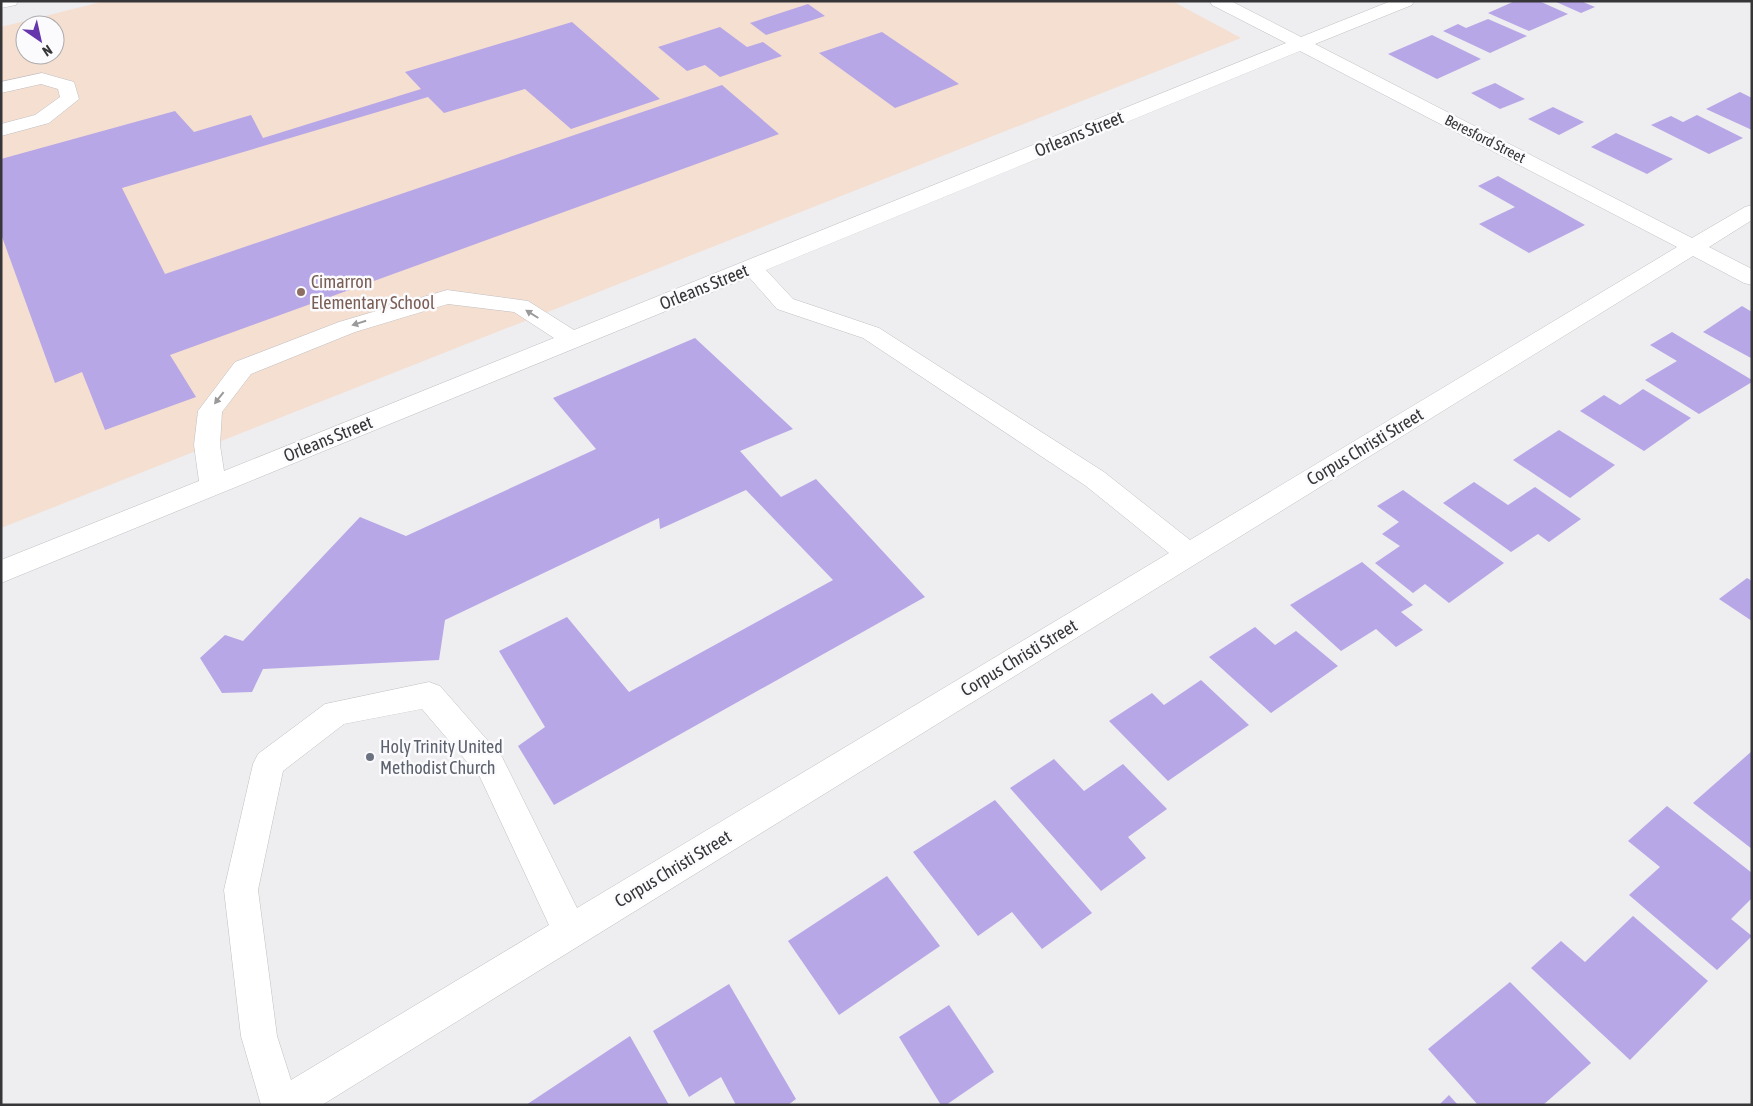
<svg xmlns="http://www.w3.org/2000/svg" width="1753" height="1106" viewBox="0 0 1753 1106" font-family="'Asap Condensed',sans-serif">
<rect width="100%" height="100%" fill="#eeedf0"/>
<path fill="#f4dfd1" fill-rule="evenodd" d="M 105,1 L 1172,1 L 1241,38 L 1,528 L 1,27 ZM 25,25 L 55,25 L 55,55 L 25,55 Z"/>
<g fill="#b8a7e6">
<path d="M 1515,1 L 1539,1 L 1568,14 L 1529,31 L 1488,13 Z"/>
<path d="M 1554,1 L 1585,1 L 1583,2 L 1595,7 L 1581,13 Z"/>
<path d="M 808,4 L 825,16 L 766,35 L 750,23 Z"/>
<path d="M 1488,19 L 1527,36 L 1490,53 L 1443,31 L 1458,24 L 1466,28 Z"/>
<path d="M 572,22 L 660,99 L 571,129 L 525,89 L 444,113 L 428,97 L 122,188 L 165,274 L 722,85 L 779,134 L 170,355 L 196,397 L 105,430 L 82,372 L 55,383 L 1,234 L 1,159 L 175,111 L 194,132 L 251,115 L 263,138 L 421,89 L 405,72 Z"/>
<path d="M 720,27 L 747,47 L 763,42 L 782,56 L 720,77 L 705,65 L 687,71 L 658,47 Z"/>
<path d="M 882,32 L 959,84 L 895,108 L 819,53 Z"/>
<path d="M 1432,35 L 1481,59 L 1437,79 L 1388,54 Z"/>
<path d="M 1495,83 L 1525,99 L 1500,109 L 1471,93 Z"/>
<path d="M 1740,92 L 1752,98 L 1752,130 L 1706,109 Z"/>
<path d="M 1553,107 L 1584,122 L 1559,135 L 1528,119 Z"/>
<path d="M 1697,115 L 1743,138 L 1709,154 L 1651,125 L 1671,116 L 1683,122 Z"/>
<path d="M 1616,133 L 1673,159 L 1647,174 L 1591,147 Z"/>
<path d="M 1498,176 L 1585,225 L 1529,253 L 1479,224 L 1515,207 L 1478,186 Z"/>
<path d="M 1742,306 L 1752,312 L 1751,358 L 1703,332 Z"/>
<path d="M 1672,332 L 1752,380 L 1752,382 L 1699,414 L 1645,380 L 1677,361 L 1650,345 Z"/>
<path d="M 695,338 L 793,429 L 740,451 L 781,497 L 816,479 L 925,597 L 554,805 L 518,746 L 545,727 L 499,651 L 567,617 L 629,692 L 833,580 L 746,490 L 660,529 L 659,518 L 445,620 L 439,660 L 263,669 L 252,692 L 222,693 L 200,658 L 225,635 L 243,641 L 360,517 L 406,536 L 596,449 L 553,398 Z"/>
<path d="M 1643,389 L 1691,418 L 1644,451 L 1580,411 L 1604,395 L 1620,405 Z"/>
<path d="M 1559,430 L 1615,465 L 1570,498 L 1513,460 Z"/>
<path d="M 1474,482 L 1508,505 L 1535,487 L 1581,519 L 1549,542 L 1538,534 L 1511,552 L 1443,503 Z"/>
<path d="M 1403,490 L 1504,563 L 1449,603 L 1425,584 L 1413,593 L 1375,563 L 1400,546 L 1382,534 L 1399,522 L 1377,506 Z"/>
<path d="M 1362,562 L 1413,605 L 1401,612 L 1423,630 L 1396,647 L 1376,629 L 1341,651 L 1290,605 Z"/>
<path d="M 1747,578 L 1752,581 L 1752,621 L 1719,599 Z"/>
<path d="M 1255,627 L 1275,645 L 1296,631 L 1338,666 L 1271,713 L 1209,657 Z"/>
<path d="M 1201,680 L 1249,725 L 1168,781 L 1109,721 L 1152,693 L 1164,705 Z"/>
<path d="M 1752,751 L 1752,849 L 1693,803 Z"/>
<path d="M 1054,759 L 1084,791 L 1123,764 L 1167,809 L 1128,837 L 1146,858 L 1101,891 L 1010,788 Z"/>
<path d="M 995,800 L 1092,913 L 1042,949 L 1012,912 L 978,936 L 913,852 Z"/>
<path d="M 1667,806 L 1752,873 L 1752,898 L 1731,919 L 1752,936 L 1717,970 L 1629,895 L 1660,867 L 1628,841 Z"/>
<path d="M 887,876 L 940,946 L 839,1015 L 788,941 Z"/>
<path d="M 1633,916 L 1708,981 L 1630,1060 L 1531,968 L 1561,941 L 1585,962 Z"/>
<path d="M 1510,982 L 1591,1063 L 1543,1105 L 1478,1105 L 1428,1049 Z"/>
<path d="M 729,984 L 796,1099 L 788,1105 L 736,1105 L 721,1077 L 689,1097 L 653,1031 Z"/>
<path d="M 949,1005 L 994,1072 L 946,1105 L 941,1105 L 899,1037 Z"/>
<path d="M 630,1036 L 669,1105 L 526,1105 Z"/>
<path d="M 1449,1095 L 1458,1105 L 1439,1105 Z"/>
</g>
<g fill="none" stroke-linecap="round" stroke-linejoin="round">
<defs>
<g id="minor">
<path d="M 1,1 L 18,1 L 16,5 L 1,8 Z"/>
<path d="M 1210,1 L 1231,1 L 1301,37 L 1391,1 L 1414,1 L 1412,5 L 1315,44 L 1692,238 L 1745,207 L 1752,205 L 1752,220 L 1709,247 L 1752,269 L 1752,285 L 1744,283 L 1693,256 L 322,1105 L 261,1105 L 241,1036 L 224,890 L 253,764 L 258,754 L 325,704 L 429,682 L 440,686 L 502,757 L 577,908 L 1169,553 L 1086,486 L 863,338 L 777,309 L 749,277 L 1,583 L 1,560 L 199,481 L 194,445 L 198,411 L 235,362 L 339,322 L 447,290 L 528,301 L 574,330 L 1286,43 L 1212,5 ZM 1300,51 L 1677,247 L 1190,540 L 1104,472 L 879,328 L 793,299 L 766,270 ZM 448,304 L 514,312 L 554,338 L 224,471 L 220,445 L 222,412 L 251,374 L 355,332 ZM 422,709 L 480,777 L 549,925 L 291,1080 L 277,1036 L 258,890 L 283,771 L 344,724 Z"/>
<path d="M 42,73 L 74,82 L 79,99 L 49,123 L 1,136 L 1,124 L 35,115 L 60,97 L 58,89 L 41,84 L 1,93 L 1,82 Z"/>
</g>
</defs>
<use href="#minor" stroke="#c0bfc2" stroke-width="1"/>
<use href="#minor" fill="#fff" fill-rule="evenodd"/>
</g>
<defs><path id="oneway-solid" d="M-6-.8H1V-3.2L6.5 0L1 3.2V.8H-6Z" transform="scale(1.25)"/></defs>
<g fill="#9a9a9b">
<use href="#oneway-solid" transform="translate(532 314) rotate(-148)"/>
<use href="#oneway-solid" transform="translate(359 323) rotate(163)"/>
<use href="#oneway-solid" transform="translate(219 398) rotate(128)"/>
</g>
<circle fill="#8d6e63" stroke="#fbfafd" stroke-width="2" cx="301" cy="292" r="5"/>
<circle fill="#6b7280" stroke="#fbfafd" stroke-width="2" cx="370" cy="757" r="5"/>
<g text-anchor="middle" stroke-width="5" stroke-linejoin="round" paint-order="stroke">
<g font-size="15" fill="#363537" stroke="#fbfafd">
<text transform="translate(1485 139) rotate(27)" y="5">Beresford Street</text>
</g>
<g font-size="18" fill="#363537" stroke="#fbfafd">
<text transform="translate(1079 134) rotate(-22)" y="6">Orleans Street</text>
<text transform="translate(704 287) rotate(-22)" y="6">Orleans Street</text>
<text transform="translate(328 439) rotate(-22)" y="6">Orleans Street</text>
<text transform="translate(1365 447) rotate(-31)" y="6">Corpus Christi Street</text>
<text transform="translate(1019 658) rotate(-31)" y="6">Corpus Christi Street</text>
<text transform="translate(673 869) rotate(-31)" y="6">Corpus Christi Street</text>
</g>
<g font-size="18" fill="#785e54" stroke="#fbfafd" text-anchor="start">
<text x="311" y="288">Cimarron<tspan x="311" dy="21">Elementary School</tspan></text>
</g>
<g font-size="18" fill="#5b616d" stroke="#fbfafd" text-anchor="start">
<text x="380" y="753">Holy Trinity United<tspan x="380" dy="21">Methodist Church</tspan></text>
</g>
</g>
<rect width="1753" height="1106" fill="none" stroke="#363537" stroke-width="5"/>
<g transform="translate(40 40) rotate(146)"><circle r="24" fill="#fbfafd" stroke="#acabae"/>
<path d="M0-4L9 19L0 12L-9 19Z" fill="#6636ad"/>
<text y="-8" font-size="14" font-weight="bold" text-anchor="middle" fill="#363537">N</text>
</g>
</svg>
